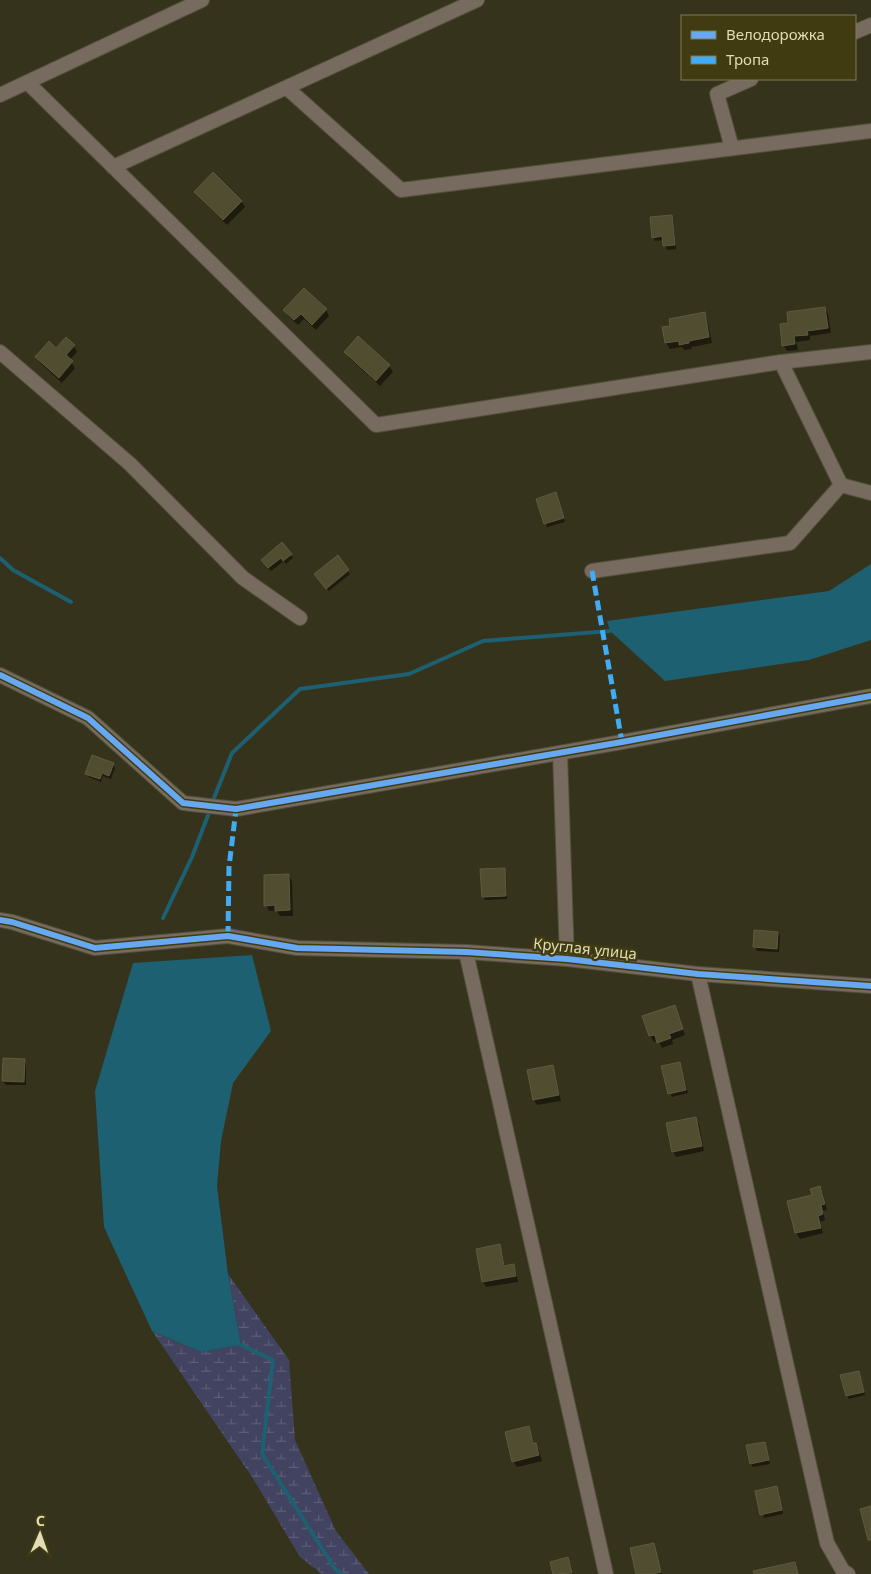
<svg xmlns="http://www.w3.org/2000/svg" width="871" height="1574" viewBox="0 0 871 1574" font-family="'Noto Sans',sans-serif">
<defs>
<pattern id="wetland-marsh" width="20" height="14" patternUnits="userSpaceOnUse" patternTransform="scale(1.25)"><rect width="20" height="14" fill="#414360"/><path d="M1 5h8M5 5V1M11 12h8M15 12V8" fill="none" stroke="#5c5e75"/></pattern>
</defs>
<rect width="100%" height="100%" fill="#36331c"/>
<path fill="url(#wetland-marsh)" d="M 228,1274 L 289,1360 L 295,1440 L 336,1531 L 369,1574 L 322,1574 L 300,1557 L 252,1477 L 152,1331 L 201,1352 L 241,1345 Z"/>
<g fill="#1c6071">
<path d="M 871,564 L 871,640 L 809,660 L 665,681 L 610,631 L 607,621 L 829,591 Z"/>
<path d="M 252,955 L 271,1031 L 233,1083 L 221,1141 L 217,1186 L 228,1274 L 241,1345 L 201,1352 L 152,1331 L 104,1227 L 95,1091 L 133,963 Z"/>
</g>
<g fill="#0007">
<path d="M 195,192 L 241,201 L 245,207 L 227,225 L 199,198 Z"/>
<path d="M 671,216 L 673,220 L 676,249 L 667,250 L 664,240 L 655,241 L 653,237 Z"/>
<path d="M 825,308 L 828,314 L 831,333 L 810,336 L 810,340 L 796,342 L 798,350 L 787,351 L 784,346 L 790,324 Z"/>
<path d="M 285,310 L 326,310 L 329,316 L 316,330 L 304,319 L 298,325 L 288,316 Z"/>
<path d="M 704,313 L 707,319 L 712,343 L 691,347 L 692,349 L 684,350 L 682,347 L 670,349 L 666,343 L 664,328 Z"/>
<path d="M 358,338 L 389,366 L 393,372 L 380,386 L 349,358 L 346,352 Z"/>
<path d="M 74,346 L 77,352 L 70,360 L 75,368 L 62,383 L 40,363 L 36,358 L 56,350 Z"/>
<path d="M 557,497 L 565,522 L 547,527 L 538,499 Z"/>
<path d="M 282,544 L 293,558 L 286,564 L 284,561 L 271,571 L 265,564 Z"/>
<path d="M 337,557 L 350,574 L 329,591 L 318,578 Z"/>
<path d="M 113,764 L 115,768 L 111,779 L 103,776 L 101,782 L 89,777 L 87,773 Z"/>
<path d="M 504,869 L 506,873 L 507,899 L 485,900 L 483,897 Z"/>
<path d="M 289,875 L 292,881 L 293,916 L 280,916 L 277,911 L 269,911 L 266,905 Z"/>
<path d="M 778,933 L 780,936 L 779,952 L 757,951 L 755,947 Z"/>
<path d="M 674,1006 L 685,1035 L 672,1040 L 673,1044 L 662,1048 L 658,1040 L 654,1042 L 650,1036 L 644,1017 Z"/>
<path d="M 4,1059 L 24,1060 L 26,1063 L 26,1085 L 6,1085 L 3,1081 Z"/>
<path d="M 552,1067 L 555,1073 L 561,1101 L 537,1105 L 534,1100 Z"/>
<path d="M 663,1067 L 681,1067 L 688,1093 L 672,1097 Z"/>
<path d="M 695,1119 L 699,1124 L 704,1151 L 676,1157 L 673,1151 Z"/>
<path d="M 820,1188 L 823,1193 L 827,1210 L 823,1211 L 825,1220 L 820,1222 L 823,1233 L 800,1239 L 796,1233 L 789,1202 L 813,1196 Z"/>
<path d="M 499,1246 L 502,1252 L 505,1267 L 513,1266 L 516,1271 L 518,1282 L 486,1287 L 483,1282 Z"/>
<path d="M 860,1376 L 865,1395 L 849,1399 L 847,1396 Z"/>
<path d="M 528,1427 L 531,1433 L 534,1444 L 535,1444 L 539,1450 L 542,1461 L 517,1467 L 513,1461 Z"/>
<path d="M 764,1443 L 770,1464 L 753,1467 L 751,1464 Z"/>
<path d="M 778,1491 L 783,1514 L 764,1518 L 756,1492 Z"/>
<path d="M 653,1544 L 662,1574 L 637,1574 Z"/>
<path d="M 568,1559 L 573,1574 L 554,1574 L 552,1562 Z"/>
</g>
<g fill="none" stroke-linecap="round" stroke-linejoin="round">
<g stroke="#1c6071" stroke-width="4">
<path d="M 0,558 L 13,570 L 71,602"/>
<path d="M 212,803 L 232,753 L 300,689 L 409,674 L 483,641 L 610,631"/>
<path d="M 163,918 L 192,857 L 210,810"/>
<path d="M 241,1345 L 273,1360 L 262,1454 L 335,1569 L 342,1574"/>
</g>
</g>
<g fill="#504d31" stroke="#5e5a40">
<path d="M 213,172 L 242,201 L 223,220 L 194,192 Z"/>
<path d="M 672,215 L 675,245 L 663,246 L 662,236 L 652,238 L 650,217 Z"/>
<path d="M 304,288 L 327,309 L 312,325 L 301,314 L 294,320 L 283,310 Z"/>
<path d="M 825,307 L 828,328 L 807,331 L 808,335 L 794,336 L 795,344 L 782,346 L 780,324 L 788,323 L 787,312 Z"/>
<path d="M 705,312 L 709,337 L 689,341 L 689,343 L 679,345 L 679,341 L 665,343 L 662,327 L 670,326 L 669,319 Z"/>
<path d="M 358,336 L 390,365 L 376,381 L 344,352 Z"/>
<path d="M 66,337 L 75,345 L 66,355 L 73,361 L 59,378 L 35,357 L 49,341 L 56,348 Z"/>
<path d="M 556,492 L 564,518 L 544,524 L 536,499 Z"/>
<path d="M 282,542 L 292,554 L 283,561 L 281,558 L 268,568 L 261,560 Z"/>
<path d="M 338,555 L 349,570 L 326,589 L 314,574 Z"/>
<path d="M 92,755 L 114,763 L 109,776 L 102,773 L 100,779 L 85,774 Z"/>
<path d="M 505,868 L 506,896 L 482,897 L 480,869 Z"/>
<path d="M 289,874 L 290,910 L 275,911 L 275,905 L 264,906 L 264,875 Z"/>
<path d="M 754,930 L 778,932 L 777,949 L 753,947 Z"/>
<path d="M 675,1005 L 683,1029 L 669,1034 L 671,1038 L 657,1043 L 655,1035 L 649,1036 L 642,1016 Z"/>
<path d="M 3,1058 L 25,1059 L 24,1082 L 2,1081 Z"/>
<path d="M 680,1062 L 686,1090 L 668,1094 L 661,1066 Z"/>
<path d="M 553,1065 L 559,1095 L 533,1100 L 527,1070 Z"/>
<path d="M 696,1117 L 702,1146 L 672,1152 L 666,1123 Z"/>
<path d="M 820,1186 L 825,1204 L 821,1205 L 823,1214 L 818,1216 L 821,1228 L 795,1233 L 787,1201 L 812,1195 L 810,1189 Z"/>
<path d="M 500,1244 L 504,1266 L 514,1264 L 516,1276 L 482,1282 L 476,1249 Z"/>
<path d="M 859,1371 L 864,1392 L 846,1396 L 840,1375 Z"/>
<path d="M 529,1426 L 533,1443 L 536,1443 L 539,1455 L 512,1462 L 505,1432 Z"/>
<path d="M 765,1442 L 769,1460 L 750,1464 L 746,1445 Z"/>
<path d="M 777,1486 L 782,1510 L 760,1515 L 755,1491 Z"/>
<path d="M 871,1506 L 871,1540 L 868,1540 L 860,1509 Z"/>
<path d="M 654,1543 L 661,1572 L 653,1574 L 636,1574 L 630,1548 Z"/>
<path d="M 568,1557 L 572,1573 L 553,1574 L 550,1562 Z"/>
<path d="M 795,1562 L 798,1574 L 754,1574 L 753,1571 Z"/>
</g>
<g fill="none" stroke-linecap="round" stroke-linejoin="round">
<defs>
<g id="minor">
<path d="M 855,32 L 871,25"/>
<path d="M 28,83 L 376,425 L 781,362 L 871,352"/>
<path d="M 287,88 L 401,190 L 871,131"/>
<path d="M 0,95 L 202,0"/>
<path d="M 732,148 L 717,94 L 751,79"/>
<path d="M 113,167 L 477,0"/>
<path d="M 0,352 L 130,464 L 243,578 L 300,618"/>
<path d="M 841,485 L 871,493"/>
<path d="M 592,571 L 790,543 L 841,485 L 781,362"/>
<path d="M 0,675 L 88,718 L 183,803 L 236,809 L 622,742 L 871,696"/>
<path d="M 560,753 L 567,959"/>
<path d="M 0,920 L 12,922 L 95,948 L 228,936 L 297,948 L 466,952 L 567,959 L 698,974 L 871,986"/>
<path d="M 466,952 L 606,1574"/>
<path d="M 698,974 L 827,1543 L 843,1571 L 848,1574"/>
</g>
</defs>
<use href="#minor" stroke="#52503a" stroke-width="16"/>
<use href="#minor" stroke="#776a5f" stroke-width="14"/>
<g stroke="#42abf6" stroke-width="5" stroke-dasharray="10 5" stroke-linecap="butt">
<path d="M 592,571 L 622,742"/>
<path d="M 228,936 L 229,867 L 236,809"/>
</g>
<defs>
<g id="cycleway">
<path d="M 0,675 L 88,718 L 183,803 L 236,809 L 622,742 L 871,696"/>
<path d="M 0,920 L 12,922 L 95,948 L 228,936 L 297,948 L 466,952 L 567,959 L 698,974 L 871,986"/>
</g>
</defs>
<use href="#cycleway" stroke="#413b11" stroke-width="9"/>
<use href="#cycleway" stroke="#66a8f1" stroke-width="6"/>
</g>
<g text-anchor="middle" stroke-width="5" stroke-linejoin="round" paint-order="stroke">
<g font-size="15" fill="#e2dcb7" stroke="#413b11">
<text transform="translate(585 949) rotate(6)" y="5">Круглая улица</text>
</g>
</g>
<rect x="681" y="15" width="175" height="65" fill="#413b11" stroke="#817b53"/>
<rect x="691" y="31" width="25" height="8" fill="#66a8f1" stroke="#817b53"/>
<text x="726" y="40" font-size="15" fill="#e2dcb7">Велодорожка</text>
<rect x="691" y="56" width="25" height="8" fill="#42abf6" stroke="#817b53"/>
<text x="726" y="65" font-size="15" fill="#e2dcb7">Тропа</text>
<g transform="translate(40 1534) rotate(2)" stroke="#413b11" stroke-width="4" paint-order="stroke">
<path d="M0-4L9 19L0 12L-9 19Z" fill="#e2dcb7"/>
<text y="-8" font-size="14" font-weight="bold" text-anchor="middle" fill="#e2dcb7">С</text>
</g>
</svg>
